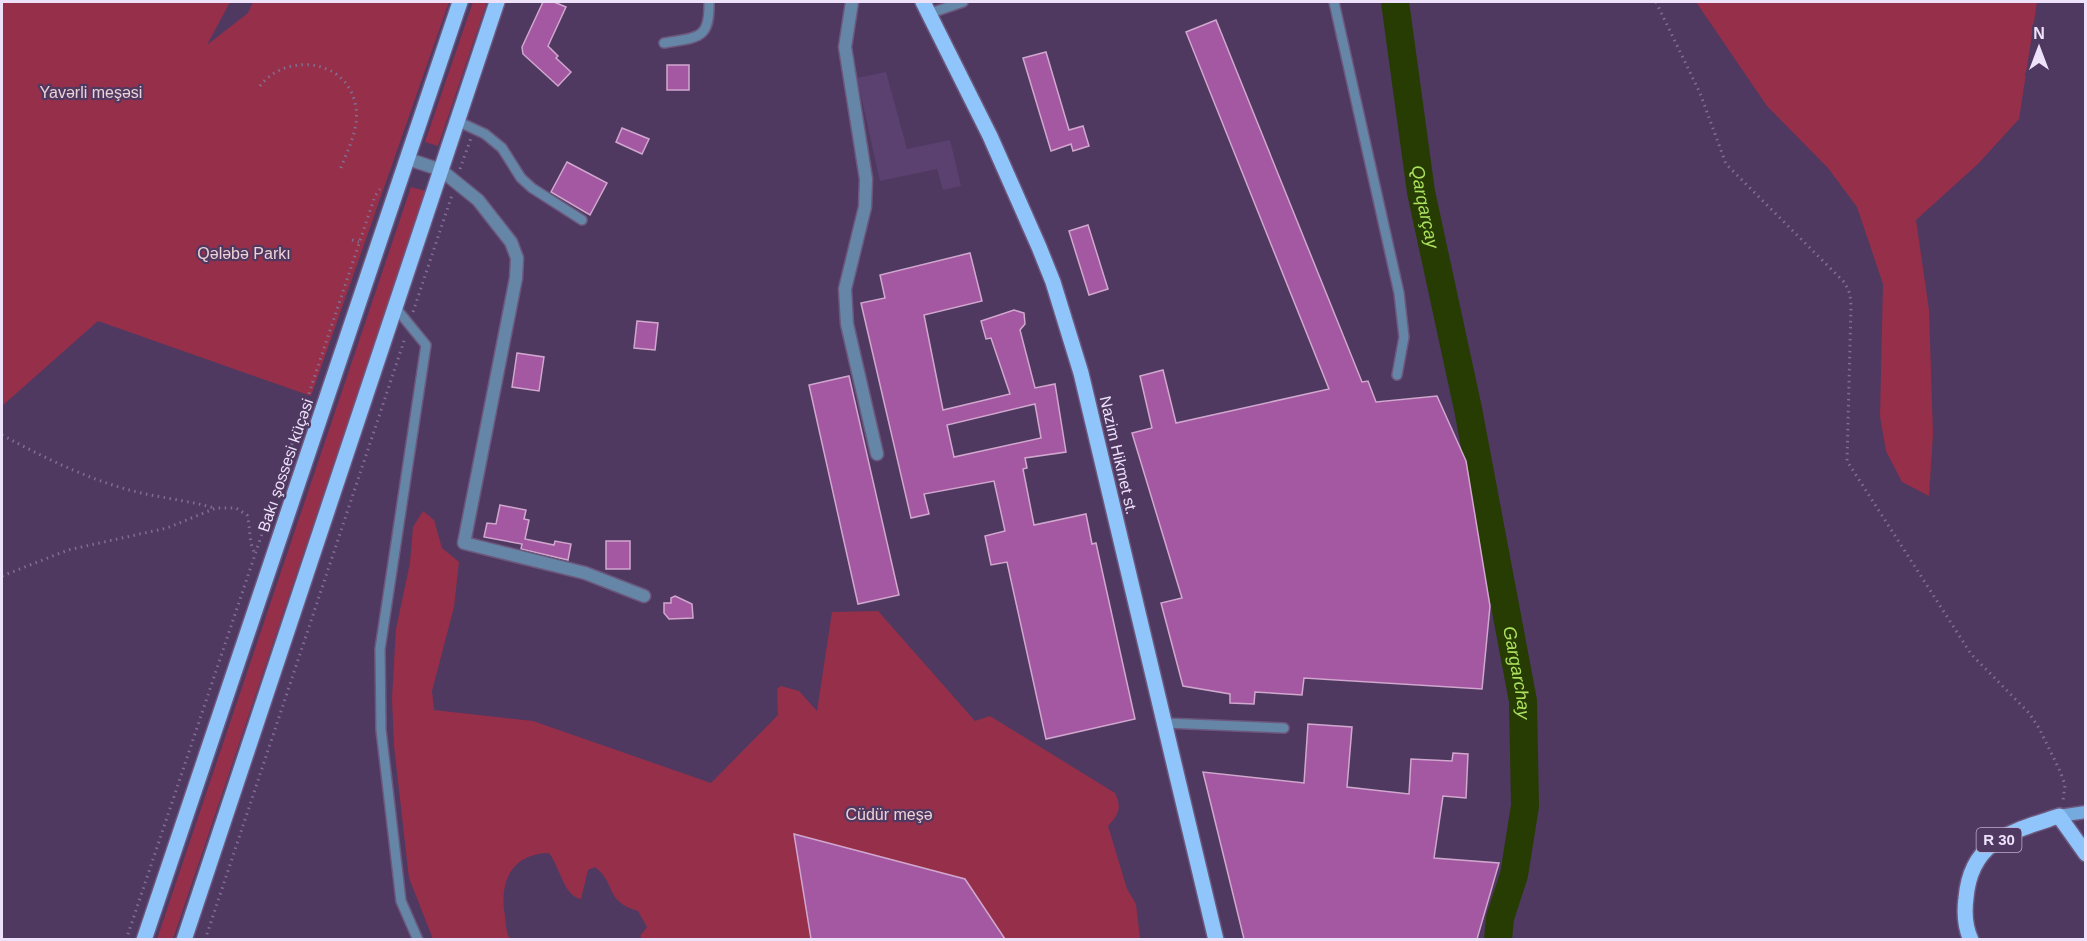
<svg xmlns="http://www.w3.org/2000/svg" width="2087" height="941" viewBox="0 0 2087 941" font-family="Arial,sans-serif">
<rect width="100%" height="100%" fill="#4f3961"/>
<path fill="#5a4170" d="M 886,72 L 907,149 L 950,140 L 961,186 L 943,190 L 937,169 L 880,181 L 857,78 Z"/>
<g fill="#962f4a">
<path d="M 2,2 L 230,2 L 207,45 L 248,13 L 253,2 L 449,2 L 311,396 L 98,321 L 2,406 Z"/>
<path d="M 473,2 L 487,2 L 438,146 L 425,142 Z"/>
<path d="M 1696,2 L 2037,2 L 2019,119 L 1978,164 L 1916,220 L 1929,310 L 1933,434 L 1929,496 L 1902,482 L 1886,451 L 1880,416 L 1883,284 L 1857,207 L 1828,168 L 1767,106 Z"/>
<path d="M 411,187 L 426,191 L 173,939 L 157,939 Z"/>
<path d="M 423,511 L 434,520 L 442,548 L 459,562 L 454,607 L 432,691 L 434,710 L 533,721 L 711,783 L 778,715 L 777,689 L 781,686 L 799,691 L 817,711 L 832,612 L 878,611 L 975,721 L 990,716 L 1115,793 C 1122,808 1119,814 1108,826 L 1127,889 L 1136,904 L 1140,939 L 643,939 L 640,936 L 647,927 L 638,911 C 604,901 617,884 595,867 L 588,870 L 581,899 C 563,895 561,869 549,853 C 511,854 499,882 505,916 C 506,924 506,932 510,939 L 433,939 L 409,878 L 394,746 L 392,698 L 396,629 L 410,563 L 413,527 Z"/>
</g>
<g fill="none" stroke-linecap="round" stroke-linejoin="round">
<path stroke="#273c02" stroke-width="28" id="s1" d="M 1395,2 L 1421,192 L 1468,409 L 1523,701 L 1525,806 L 1514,875 L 1500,918 L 1498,940"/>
</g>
<g fill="#a458a2" stroke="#d1a7ce" stroke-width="1.5" fill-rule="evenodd">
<path d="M 543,2 L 554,2 L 566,7 L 548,46 L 558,56 L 556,58 L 571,72 L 558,86 L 523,54 L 522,47 Z"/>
<path d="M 1216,20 L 1362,382 L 1368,381 L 1376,402 L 1437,396 L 1466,461 L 1490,606 L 1482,689 L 1304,678 L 1302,695 L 1255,692 L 1254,704 L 1230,703 L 1230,694 L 1183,686 L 1161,603 L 1182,598 L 1132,433 L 1152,428 L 1140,376 L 1163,370 L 1176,423 L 1329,389 L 1186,32 Z"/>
<path d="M 1046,52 L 1069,130 L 1083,126 L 1089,146 L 1073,151 L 1071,144 L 1051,151 L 1023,58 Z"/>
<rect x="667" y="65" width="22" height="25"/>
<path d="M 622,128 L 649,139 L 642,154 L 616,142 Z"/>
<path d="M 567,162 L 607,183 L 590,215 L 551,192 Z"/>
<path d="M 1088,225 L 1108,289 L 1089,295 L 1069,231 Z"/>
<path d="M 970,253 L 982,301 L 924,315 L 943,410 L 1010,394 L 991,338 L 986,339 L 981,321 L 1014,310 L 1024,313 L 1025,324 L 1020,330 L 1035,388 L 1055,384 L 1066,452 L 1025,458 L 1027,468 L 1023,469 L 1034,525 L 1086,514 L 1092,544 L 1096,543 L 1135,719 L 1046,739 L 1007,562 L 991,565 L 985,536 L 1005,531 L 994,481 L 924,494 L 929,514 L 911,518 L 861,303 L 885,298 L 880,275 ZM 1035,404 L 1041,438 L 954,457 L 947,425 Z"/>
<path d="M 637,321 L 658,323 L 655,350 L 634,348 Z"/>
<path d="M 517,353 L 544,357 L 539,391 L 512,387 Z"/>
<path d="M 849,376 L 899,595 L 858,604 L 809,385 Z"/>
<path d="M 500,505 L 526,510 L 524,519 L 529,520 L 525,539 L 554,545 L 555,541 L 571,544 L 568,560 L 521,549 L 522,544 L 484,537 L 487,523 L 496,524 Z"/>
<rect x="606" y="541" width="24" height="28"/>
<path d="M 675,596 L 692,604 L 693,618 L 669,619 L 664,613 L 664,603 L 671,603 L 671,598 Z"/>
<path d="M 1308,724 L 1352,727 L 1347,787 L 1409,794 L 1411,759 L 1452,761 L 1453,753 L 1468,754 L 1466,798 L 1443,796 L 1434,858 L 1499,863 L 1477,939 L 1244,939 L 1203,772 L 1304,783 Z"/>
<path d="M 794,834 L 965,879 L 1005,939 L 811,939 Z"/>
</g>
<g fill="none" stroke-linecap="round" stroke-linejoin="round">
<defs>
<g id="lane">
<path d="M 1334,2 L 1399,293 L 1404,337 L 1397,375"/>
<path d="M 928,14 L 963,2"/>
<path d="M 664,43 C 698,37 710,40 709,2"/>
<path d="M 457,121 L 485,134 L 502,148 L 521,178 L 532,188 L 582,220"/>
<path d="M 395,307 L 426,345 L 380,649 L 381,730 L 401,901 L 418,940"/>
<path d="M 1165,723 L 1284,728"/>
</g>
<g id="street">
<path d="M 852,2 L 845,47 L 866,179 L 865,207 L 845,289 L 847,324 L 877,454"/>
<path d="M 408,159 L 441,170 L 478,200 L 511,242 L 517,258 L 516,278 L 464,543 L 585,573 L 644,596"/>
</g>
<path id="secondary" d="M 2059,816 L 2086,812"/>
<g id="primary">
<path d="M 923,2 L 990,136 L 1039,247 L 1053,282 L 1081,373 L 1216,940"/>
<path d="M 144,940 L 460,2"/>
<path d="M 184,940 L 497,2"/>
<path d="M 1971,940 C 1965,927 1964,913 1966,898 C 1971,840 2011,832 2059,816 L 2086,854"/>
</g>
</defs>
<use href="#lane" stroke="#6c577d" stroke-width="12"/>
<use href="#street" stroke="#6c577d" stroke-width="15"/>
<use href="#secondary" stroke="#6c577d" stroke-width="15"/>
<use href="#primary" stroke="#6c577d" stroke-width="18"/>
<g stroke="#816e91" stroke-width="3" stroke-dasharray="1.5 4.5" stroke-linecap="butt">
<path d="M 1656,2 L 1700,93 L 1726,164 L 1845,283 L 1850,294 L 1851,306 L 1847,461 L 1971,654 L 2029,713 L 2039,728 L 2060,771 L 2065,785 L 2063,801"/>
<path d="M 260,86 C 285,53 345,58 355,103 C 361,126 348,149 340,170"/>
<path d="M 460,169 L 471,138"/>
<path d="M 352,240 L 359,242"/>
<path d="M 413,312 L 452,195"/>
<path d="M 2,435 C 43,457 87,479 133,491 C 160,498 187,500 214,508"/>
<path d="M 2,576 L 68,550 L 167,528 L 216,508 L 236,508 L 247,515 C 251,528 248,544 256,555"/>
<path d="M 126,940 L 375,196 L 380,189"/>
<path d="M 205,940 L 405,338"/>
</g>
<use href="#lane" stroke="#6586a7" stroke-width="9"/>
<use href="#street" stroke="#6586a7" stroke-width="12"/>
<use href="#secondary" stroke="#75aade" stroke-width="12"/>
<use href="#primary" stroke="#8fc5fa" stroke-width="15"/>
</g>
<g text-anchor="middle" stroke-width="4.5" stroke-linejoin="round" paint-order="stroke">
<rect fill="#4f3961" stroke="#beafcc" stroke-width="1.5" x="1976.5" y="828" width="45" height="24" rx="4.5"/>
<g font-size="15" font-weight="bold" fill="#eee1fa">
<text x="1999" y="845">R 30</text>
</g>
<g font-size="16" fill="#eed1d5" stroke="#4f3961">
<text x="91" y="98">Yavərli meşəsi</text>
<text x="244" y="259">Qələbə Parkı</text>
<text x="889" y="820">Cüdür meşə</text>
</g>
<g font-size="16" fill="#eee1fa" stroke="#4f3961">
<text transform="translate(1119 455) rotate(77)" y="6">Nazim Hikmet st.</text>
<text transform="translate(285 465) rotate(-71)" y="6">Bakı şossesi küçəsi</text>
</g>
<g font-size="18" font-style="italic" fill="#abe15f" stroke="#4f3961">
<text dy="6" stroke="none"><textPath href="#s1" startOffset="207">Qarqarçay</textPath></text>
<text dy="6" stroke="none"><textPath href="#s1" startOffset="682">Gargarchay</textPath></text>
</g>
</g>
<rect width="2087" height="941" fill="none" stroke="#eee1fa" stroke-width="6"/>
<g transform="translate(2039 48)" stroke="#4f3961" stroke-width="4.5" paint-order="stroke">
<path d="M0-4.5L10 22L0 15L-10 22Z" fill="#eee1fa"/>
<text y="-9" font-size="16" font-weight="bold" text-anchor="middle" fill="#eee1fa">N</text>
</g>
</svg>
